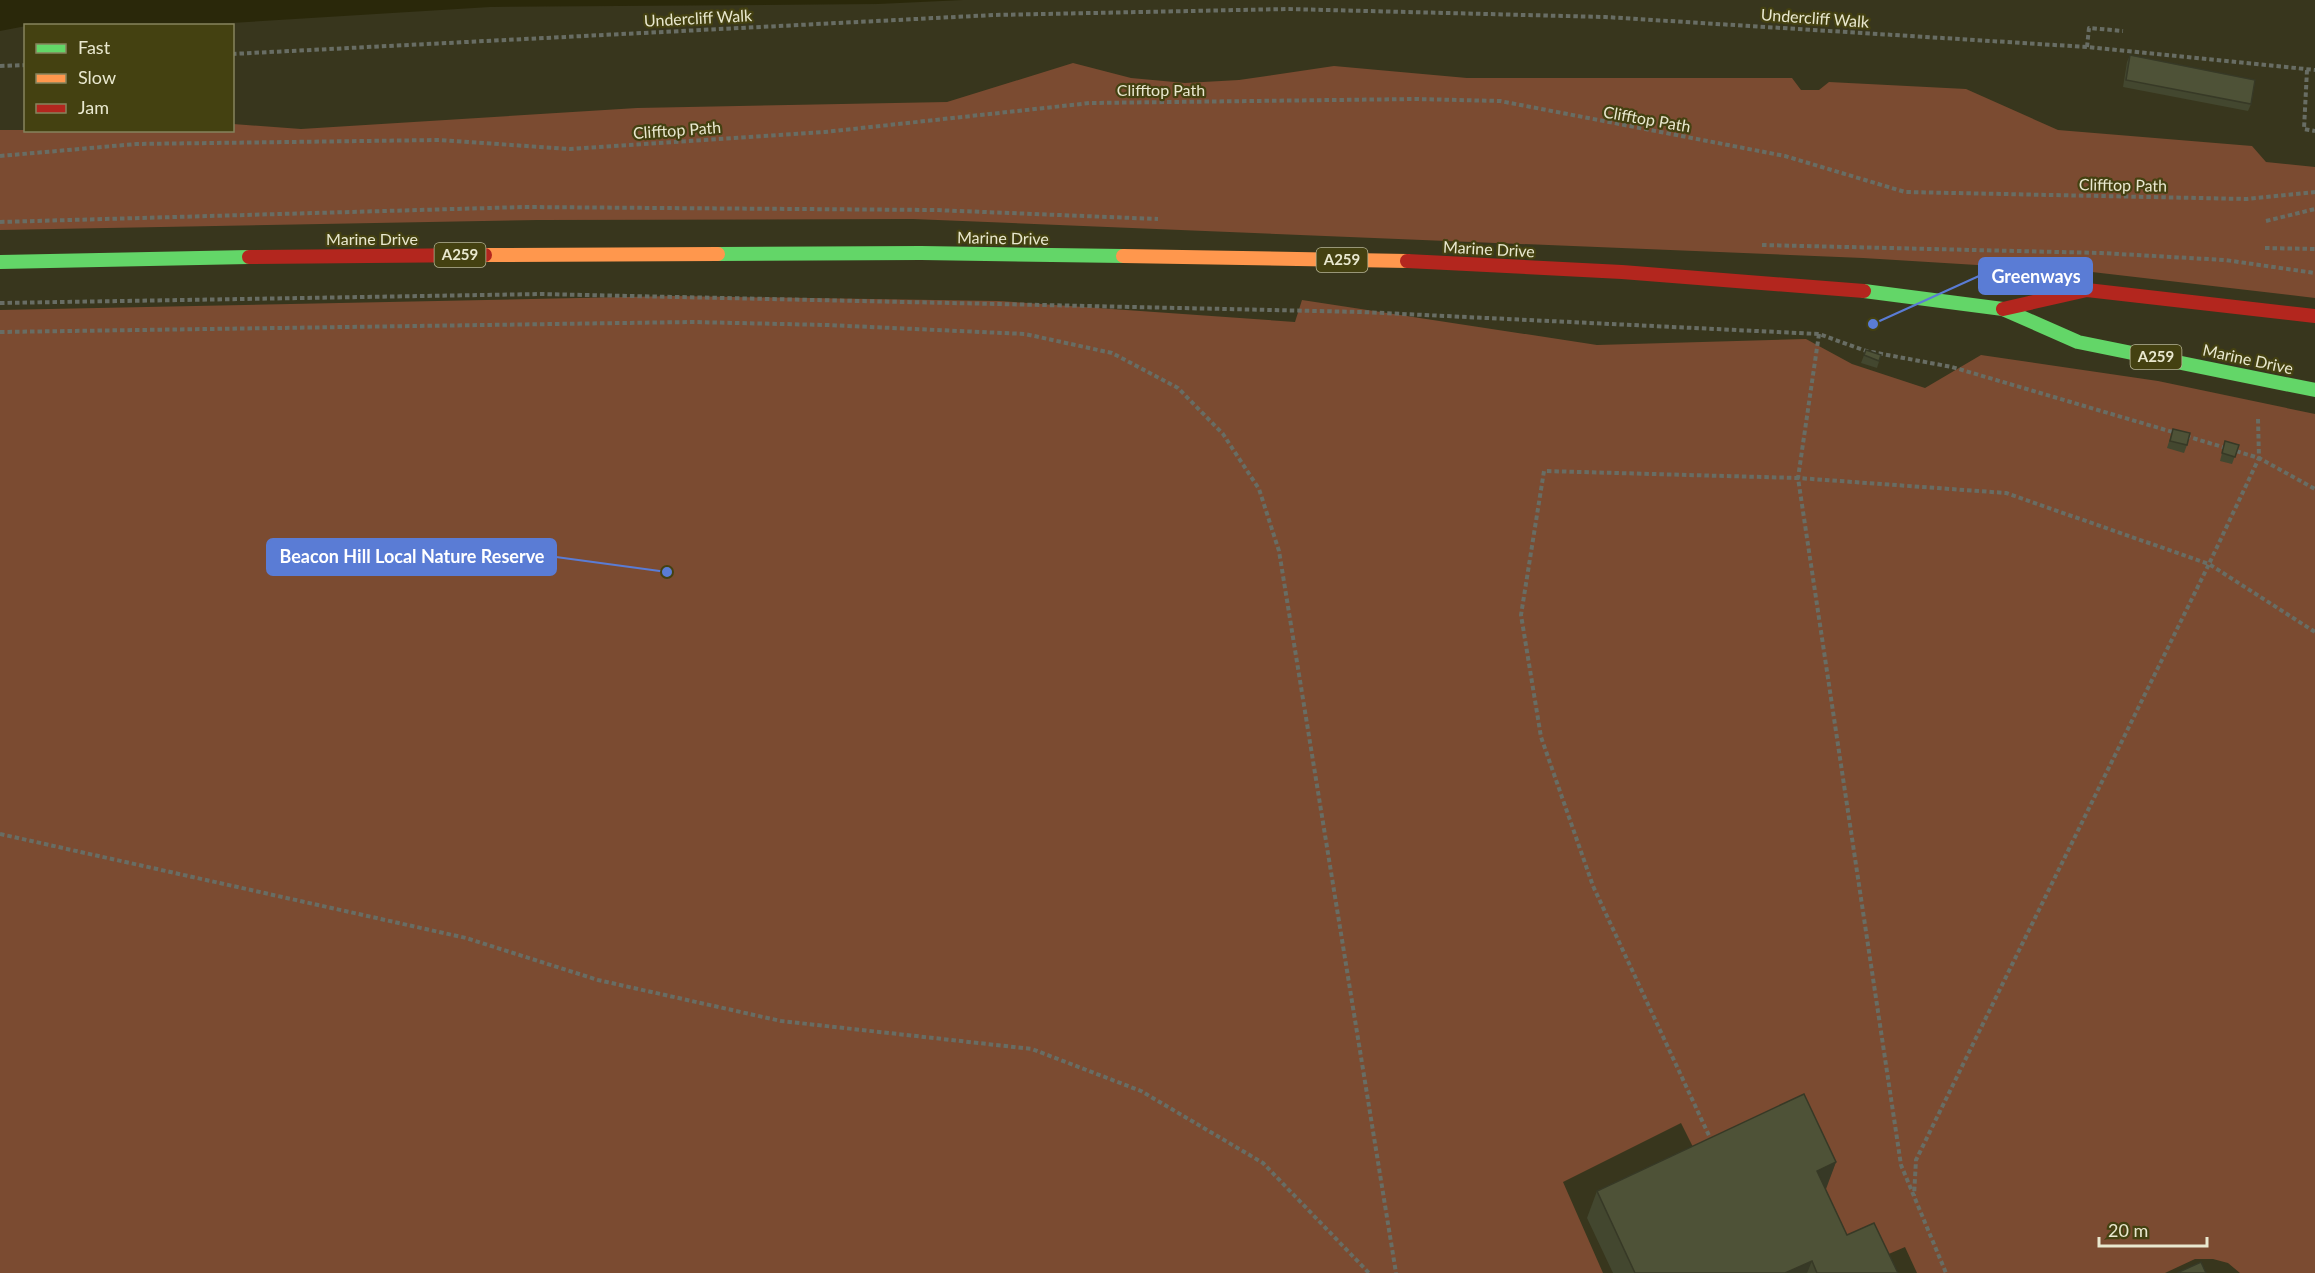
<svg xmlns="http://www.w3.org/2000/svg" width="2315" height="1273" viewBox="0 0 2315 1273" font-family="Lato,sans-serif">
<rect width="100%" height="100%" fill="#38361d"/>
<g fill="#7b4b31">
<path d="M 1073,63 L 1131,78 L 1185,83 L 1239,80 L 1334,66 L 1467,78 L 1792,78 L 1801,90 L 1819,90 L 1829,82 L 1966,89 L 2058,130 L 2252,146 L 2266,162 L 2315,167 L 2315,298 L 2092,272 L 1863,258 L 913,219 L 538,220 L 0,230 L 0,130 L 232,130 L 233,124 L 301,129 L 637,108 L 947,102 Z"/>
<path d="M 674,296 L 999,301 L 1295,322 L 1302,300 L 1597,345 L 1806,339 L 1852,364 L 1925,388 L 1981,355 L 2158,381 L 2315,414 L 2315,1273 L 2240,1273 L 2228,1263 L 2213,1259 L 2195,1259 L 2165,1273 L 1917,1273 L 1905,1247 L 1884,1256 L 1865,1250 L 1695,1151 L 1681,1123 L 1563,1182 L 1603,1273 L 0,1273 L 0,310 Z"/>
</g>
<path fill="#2a280a" d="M 0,0 L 963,0 L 878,4 L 490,7 L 198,25 L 26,26 L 0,31 Z"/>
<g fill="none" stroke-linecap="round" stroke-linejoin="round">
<g stroke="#686d64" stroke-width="4" stroke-dasharray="4.5 3" stroke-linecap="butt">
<path d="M 2087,47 L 2089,28 L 2123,31"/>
<path d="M 232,54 L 994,15 L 1288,9 L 1605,17 L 2087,47 L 2315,70"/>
<path d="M 0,66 L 26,65"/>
<path d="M 2307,70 L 2304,129 L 2315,131"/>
<path d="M 0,156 L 136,144 L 439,140 L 570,149 L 825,132 L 1090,103 L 1416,99 L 1500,101 L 1785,156 L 1905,192 L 2247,199 L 2315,192"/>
<path d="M 2266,221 L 2315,209"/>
<path d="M 0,222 L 524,207 L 935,210 L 1158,219"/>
<path d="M 1762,245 L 2101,253 L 2225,260 L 2315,273"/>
<path d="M 2265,248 L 2315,249"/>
<path d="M 0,303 L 540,294 L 1362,312 L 1819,334 L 1866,351 L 1952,367 L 2176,433"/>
<path d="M 0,332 L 692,322 L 827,325 L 1025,334 L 1112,353 L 1178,388 L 1223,434 L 1259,489 L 1279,551 L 1396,1273"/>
<path d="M 1819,334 L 1798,478 L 2006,493 L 2209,564 L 1916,1160 L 1914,1196"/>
<path d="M 2258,419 L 2259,458 L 2209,564 L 2315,632"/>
<path d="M 2186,436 L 2259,458 L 2315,489"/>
<path d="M 0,834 L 466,938 L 598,980 L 781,1021 L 1032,1049 L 1141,1091 L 1263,1163 L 1369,1273"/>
<path d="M 1712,1142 L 1593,886 L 1541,737 L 1521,615 L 1544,471 L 1798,478 L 1901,1165 L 1946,1273"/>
</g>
<g stroke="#63d668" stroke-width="14">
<path d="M 718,254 L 921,253 L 1123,256"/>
<path d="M 0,262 L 249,257"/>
<path d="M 1864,291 L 2003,309 L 2078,342 L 2315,390"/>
</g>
<g stroke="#ff974d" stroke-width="14">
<path d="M 485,255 L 718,254"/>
<path d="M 1123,256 L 1407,261"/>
</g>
<g stroke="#b3261e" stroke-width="14">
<path d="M 249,257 L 485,255"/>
<path d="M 1407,261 L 1622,272 L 1864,291"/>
<path d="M 2003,309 L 2087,290 L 2315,316"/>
</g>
</g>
<g fill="#43472f">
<path d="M 2130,55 L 2251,104 L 2248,111 L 2123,87 L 2127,62 Z"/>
<path d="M 1866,350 L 1881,355 L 1877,368 L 1861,363 Z"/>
<path d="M 2173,429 L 2187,445 L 2184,453 L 2167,448 Z"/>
<path d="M 2225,441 L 2239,445 L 2232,464 L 2220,461 Z"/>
<path d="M 1836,1162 L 1825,1189 L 1847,1235 L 1898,1273 L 1613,1273 L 1587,1218 L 1597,1191 Z"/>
</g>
<g fill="#373926">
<path d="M 1836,1162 L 1826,1189 L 1807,1198 L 1817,1171 Z"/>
<path d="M 1812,1261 L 1807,1273 L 1785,1273 Z"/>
</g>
<g fill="#4e5237" stroke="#373926" stroke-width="1.5">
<path d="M 2130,55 L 2255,80 L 2251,104 L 2126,80 Z"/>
<path d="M 1866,350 L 1881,355 L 1879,361 L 1864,355 Z"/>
<path d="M 2173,429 L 2190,433 L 2187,445 L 2170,441 Z"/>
<path d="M 2225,441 L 2239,445 L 2235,457 L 2222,453 Z"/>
<path d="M 1804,1094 L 1836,1162 L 1817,1171 L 1847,1235 L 1874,1223 L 1898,1273 L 1817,1273 L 1812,1261 L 1785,1273 L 1635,1273 L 1597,1191 Z"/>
<path d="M 2201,1262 L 2206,1273 L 2177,1273 Z"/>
</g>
<g text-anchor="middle" stroke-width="4.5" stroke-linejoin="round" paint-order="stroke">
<g fill="#444111" stroke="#b8b696" stroke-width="1.5">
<rect x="434.5" y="243" width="51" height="24" rx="4.5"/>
<rect x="1316.5" y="248" width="51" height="24" rx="4.5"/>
<rect x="2130.5" y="345" width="51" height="24" rx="4.5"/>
</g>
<g font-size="15" font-weight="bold" fill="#e9e8cf">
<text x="460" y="260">A259</text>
<text x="1342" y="265">A259</text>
<text x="2156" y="362">A259</text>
</g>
<g font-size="16" fill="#e9e8cf" stroke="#444111">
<text transform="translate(698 18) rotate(-3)" y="6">Undercliff Walk</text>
<text transform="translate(1815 18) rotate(4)" y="6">Undercliff Walk</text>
<text x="1161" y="96">Clifftop Path</text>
<text transform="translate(1647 119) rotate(10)" y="6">Clifftop Path</text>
<text transform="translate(677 130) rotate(-4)" y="6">Clifftop Path</text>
<text transform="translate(2123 185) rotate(1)" y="6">Clifftop Path</text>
<text transform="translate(1003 238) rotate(1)" y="6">Marine Drive</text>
<text x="372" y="245">Marine Drive</text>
<text transform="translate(1489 249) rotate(3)" y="6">Marine Drive</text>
<text transform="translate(2248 359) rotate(12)" y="6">Marine Drive</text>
</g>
</g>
<path fill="none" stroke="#5a7cd5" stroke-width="2" d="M1873 324L1979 276M667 572L556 557"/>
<g fill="#5a7cd5" stroke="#444111" stroke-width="2">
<circle cx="1873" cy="324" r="6"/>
<circle cx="667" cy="572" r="6"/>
</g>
<g fill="#5a7cd5" stroke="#5a7cd5" stroke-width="2">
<rect x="1979" y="258" width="113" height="36" rx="6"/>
<rect x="267" y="539" width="289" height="36" rx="6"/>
</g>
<g font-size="18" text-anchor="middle" font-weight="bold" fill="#fff">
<text x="2036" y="283">Greenways</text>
<text x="412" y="563">Beacon Hill Local Nature Reserve</text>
</g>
<rect x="24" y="24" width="210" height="108" fill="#444111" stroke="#86845d" stroke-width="1.5"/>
<rect x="36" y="44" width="30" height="9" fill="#63d668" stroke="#86845d" stroke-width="1.5"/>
<text x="78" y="54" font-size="18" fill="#e9e8cf">Fast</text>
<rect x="36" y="74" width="30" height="9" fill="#ff974d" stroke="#86845d" stroke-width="1.5"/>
<text x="78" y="84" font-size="18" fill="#e9e8cf">Slow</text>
<rect x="36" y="104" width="30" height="9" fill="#b3261e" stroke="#86845d" stroke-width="1.5"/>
<text x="78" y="114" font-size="18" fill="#e9e8cf">Jam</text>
<path d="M2099 1237v9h108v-9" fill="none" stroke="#e9e8cf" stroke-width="3"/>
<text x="2108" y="1237" font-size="18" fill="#e9e8cf" stroke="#444111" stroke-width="4.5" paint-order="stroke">20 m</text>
</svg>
